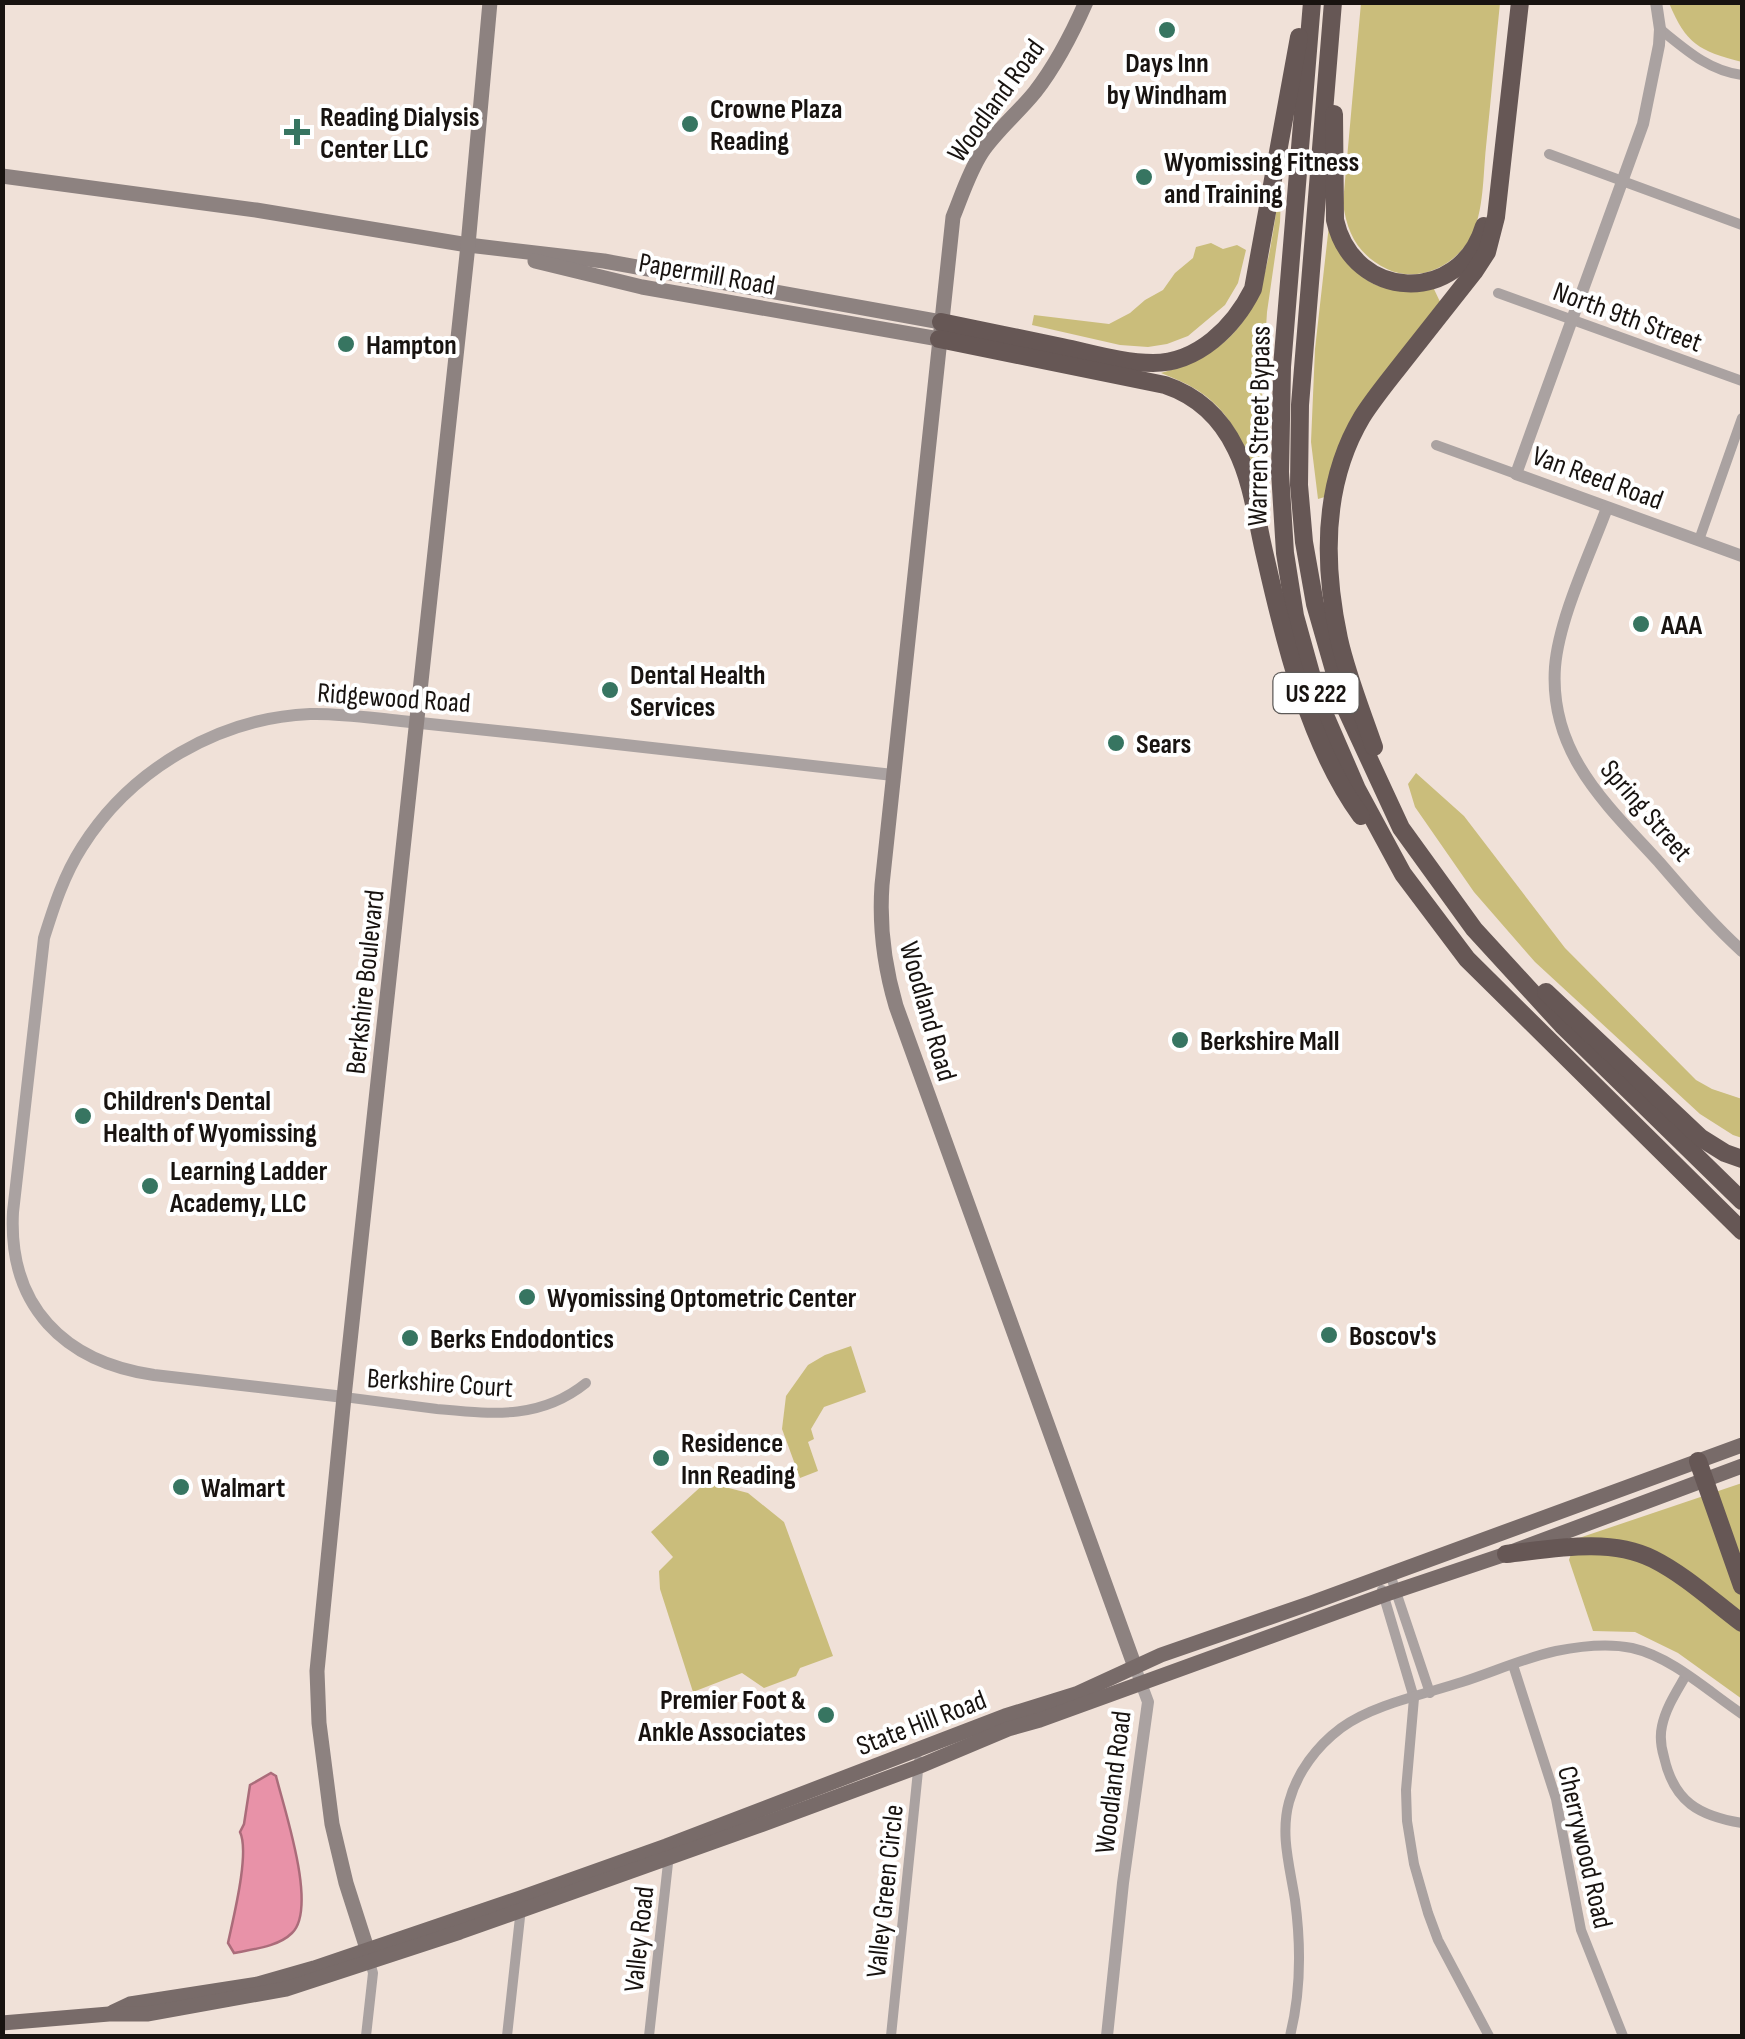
<svg xmlns="http://www.w3.org/2000/svg" width="1745" height="2039" viewBox="0 0 1745 2039" font-family="'Sofia Sans Condensed',sans-serif">
<rect width="100%" height="100%" fill="#f0e1d8"/>
<g fill="#cabd7b">
<path d="M 1361,3 L 1500,3 C 1495,51 1491,99 1486,147 C 1483,175 1484,212 1471,237 C 1455,266 1418,284 1387,269 C 1358,255 1347,233 1343,203 Z"/>
<path d="M 1669,3 L 1742,3 L 1742,62 C 1699,51 1686,44 1669,3 Z"/>
<path d="M 1282,175 L 1280,222 L 1267,312 L 1261,408 L 1262,481 L 1267,542 C 1255,487 1250,423 1197,390 C 1186,383 1173,378 1161,373 C 1269,344 1266,268 1282,175 Z"/>
<path d="M 1329,225 C 1340,254 1358,286 1393,289 C 1406,291 1420,288 1433,287 L 1442,306 L 1407,349 L 1328,496 L 1318,499 L 1311,442 L 1315,349 Z"/>
<path d="M 1211,243 L 1223,249 L 1237,245 L 1246,250 L 1238,283 L 1225,305 L 1188,336 L 1167,344 L 1148,347 L 1120,345 L 1032,325 L 1034,315 L 1109,324 L 1130,313 L 1145,300 L 1163,290 L 1175,273 L 1193,258 L 1196,247 Z"/>
<path d="M 1416,773 L 1464,816 L 1565,948 L 1696,1080 L 1712,1089 L 1742,1099 L 1742,1138 L 1733,1135 L 1700,1114 L 1535,962 L 1474,892 L 1415,807 L 1408,784 Z"/>
<path d="M 851,1346 L 866,1392 L 824,1407 L 811,1429 L 814,1439 L 808,1442 L 818,1471 L 800,1478 L 782,1429 L 786,1396 L 808,1365 L 825,1355 Z"/>
<path d="M 706,1482 L 748,1493 L 784,1522 L 833,1656 L 800,1668 L 796,1676 L 764,1688 L 742,1673 L 693,1692 L 660,1589 L 659,1571 L 673,1557 L 651,1532 Z"/>
<path d="M 1742,1483 L 1742,1699 L 1678,1653 L 1635,1632 L 1593,1631 L 1569,1560 L 1576,1539 Z"/>
</g>
<path fill="#e892a8" stroke="#aa6c7a" stroke-width="2.5" d="M 271,1773 L 276,1776 C 284,1809 318,1908 292,1933 C 278,1947 253,1949 234,1953 L 228,1943 C 233,1919 250,1853 240,1832 L 244,1824 L 250,1785 Z"/>
<g fill="none" stroke-linecap="round" stroke-linejoin="round">
<g stroke="#aaa2a1" stroke-width="10">
<path d="M 1660,29 C 1686,50 1709,71 1742,75"/>
<path d="M 1549,154 L 1742,225"/>
<path d="M 1498,293 L 1742,381"/>
<path d="M 1436,445 L 1516,474"/>
<path d="M 1699,540 L 1742,418"/>
<path d="M 344,1397 C 375,1401 406,1405 437,1409 C 492,1414 540,1420 586,1383"/>
<path d="M 1390,1574 L 1430,1693"/>
<path d="M 1382,1590 L 1414,1698 L 1406,1790 L 1407,1821 L 1414,1864 L 1428,1913 L 1438,1940 L 1489,2036"/>
<path d="M 1513,1665 L 1556,1799 L 1581,1930 L 1623,2036"/>
<path d="M 1686,1675 C 1677,1691 1666,1707 1662,1726 C 1660,1735 1661,1747 1664,1757 C 1674,1802 1699,1816 1742,1823"/>
<path d="M 366,2036 L 373,1973 L 370,1962"/>
<path d="M 507,2036 L 521,1908"/>
<path d="M 649,2036 L 669,1854"/>
<path d="M 891,2036 L 919,1761"/>
<path d="M 1290,2036 C 1301,1992 1301,1945 1295,1900 C 1290,1867 1280,1835 1289,1802 C 1297,1772 1317,1746 1341,1728 C 1372,1705 1425,1694 1462,1682 C 1493,1672 1524,1658 1556,1651 C 1581,1646 1607,1643 1632,1648 C 1672,1657 1709,1692 1742,1714"/>
</g>
<g stroke="#aaa2a1" stroke-width="12">
<path d="M 1656,2 L 1660,29 L 1659,45 L 1643,124 L 1516,474 L 1742,556"/>
<path d="M 1607,508 C 1590,554 1559,618 1555,667 C 1549,753 1606,804 1659,862 C 1686,893 1712,924 1742,951"/>
<path d="M 344,1397 L 154,1375 C 64,1362 8,1306 13,1212 L 44,938 C 54,906 64,875 82,847 C 131,769 219,718 310,714 C 341,713 371,718 401,721 C 449,726 497,731 545,736 C 661,749 777,762 893,775"/>
<path d="M 1107,2036 L 1123,1883 L 1148,1702 L 1135,1667"/>
</g>
<g stroke="#8d8280" stroke-width="15">
<path d="M 1086,2 C 1072,34 1056,65 1035,92 C 1018,113 997,130 982,152 C 969,172 962,195 953,217 L 882,885 C 879,927 884,965 896,1006 L 1135,1667"/>
<path d="M 2,176 L 256,210 L 468,245 L 604,261 L 941,322"/>
<path d="M 535,261 L 642,287 L 939,339"/>
<path d="M 370,1958 L 346,1883 L 332,1824 L 319,1723 L 317,1671 L 344,1397 L 468,245 L 490,2"/>
</g>
<g stroke="#786b69" stroke-width="15">
<path d="M 113,2012 L 130,2004 L 258,1984 L 314,1968 L 520,1898 L 666,1846 L 1005,1716 L 1076,1694 L 1161,1655 L 1311,1603 L 1742,1445"/>
<path d="M 2,2023 L 109,2014 L 147,2014 L 286,1989 L 460,1932 L 755,1827 L 920,1766 L 1008,1729 L 1040,1720 L 1384,1595 L 1506,1554 L 1742,1466"/>
</g>
<g stroke="#665755" stroke-width="18">
<path d="M 1312,2 L 1282,367 L 1280,472 L 1285,553 L 1295,616 L 1318,699 L 1357,789 L 1403,874 L 1467,959 L 1742,1231"/>
<path d="M 1333,2 L 1300,405 L 1299,485 L 1304,542 L 1315,604 L 1344,705 L 1401,828 L 1474,929 L 1562,1025 L 1742,1201"/>
<path d="M 1334,114 L 1335,220 C 1353,301 1460,306 1484,226"/>
<path d="M 941,322 C 981,330 1022,339 1062,347 C 1091,353 1123,363 1153,363 C 1198,363 1234,327 1253,289 L 1299,37"/>
<path d="M 939,339 L 1165,385 C 1198,396 1221,418 1236,449 C 1253,483 1257,524 1266,560 C 1285,644 1310,746 1361,816"/>
<path d="M 1374,747 C 1362,712 1347,675 1339,639 C 1323,564 1322,484 1362,417 C 1374,398 1389,380 1403,362 C 1427,332 1450,302 1474,272 L 1487,252 L 1496,217 L 1520,2"/>
<path d="M 1546,992 L 1701,1138 L 1725,1153 L 1742,1159"/>
<path d="M 1698,1461 L 1742,1586"/>
<path d="M 1506,1554 C 1552,1549 1609,1537 1653,1559 C 1685,1575 1714,1602 1742,1623"/>
</g>
</g>
<g fill="#377561" stroke="#fff" stroke-width="4">
<circle cx="1167" cy="30" r="10"/>
<circle cx="690" cy="124" r="10"/>
<path d="M292 117h10v10h10v10h-10v10h-10v-10h-10v-10h10z"/>
<circle cx="1144" cy="177" r="10"/>
<circle cx="346" cy="344" r="10"/>
<circle cx="1641" cy="624" r="10"/>
<circle cx="610" cy="690" r="10"/>
<circle cx="1116" cy="743" r="10"/>
<circle cx="1180" cy="1040" r="10"/>
<circle cx="83" cy="1116" r="10"/>
<circle cx="150" cy="1186" r="10"/>
<circle cx="527" cy="1297" r="10"/>
<circle cx="1329" cy="1335" r="10"/>
<circle cx="410" cy="1338" r="10"/>
<circle cx="661" cy="1458" r="10"/>
<circle cx="181" cy="1487" r="10"/>
<circle cx="826" cy="1715" r="10"/>
</g>
<g text-anchor="middle" stroke-width="8" stroke-linejoin="round" paint-order="stroke">
<rect fill="#fff" stroke="#5d5a58" stroke-width="2.5" x="1273.5" y="673" width="85" height="40" rx="8"/>
<g font-size="25" font-weight="bold" fill="#181310">
<text x="1316" y="702">US 222</text>
</g>
<g font-size="28" font-weight="bold" fill="#181310" stroke="#fff" text-anchor="start">
<text x="1167" y="72" text-anchor="middle">Days Inn<tspan x="1167" dy="32">by Windham</tspan></text>
<text x="710" y="118">Crowne Plaza<tspan x="710" dy="32">Reading</tspan></text>
<text x="320" y="126">Reading Dialysis<tspan x="320" dy="32">Center LLC</tspan></text>
<text x="1164" y="171">Wyomissing Fitness<tspan x="1164" dy="32">and Training</tspan></text>
<text x="366" y="354">Hampton</text>
<text x="1661" y="634">AAA</text>
<text x="630" y="684">Dental Health<tspan x="630" dy="32">Services</tspan></text>
<text x="1136" y="753">Sears</text>
<text x="1200" y="1050">Berkshire Mall</text>
<text x="103" y="1110">Children's Dental<tspan x="103" dy="32">Health of Wyomissing</tspan></text>
<text x="170" y="1180">Learning Ladder<tspan x="170" dy="32">Academy, LLC</tspan></text>
<text x="547" y="1307">Wyomissing Optometric Center</text>
<text x="1349" y="1345">Boscov's</text>
<text x="430" y="1348">Berks Endodontics</text>
<text x="681" y="1452">Residence<tspan x="681" dy="32">Inn Reading</tspan></text>
<text x="201" y="1497">Walmart</text>
<text x="806" y="1709" text-anchor="end">Premier Foot &amp;<tspan x="806" dy="32">Ankle Associates</tspan></text>
</g>
<g font-size="28" fill="#181310" stroke="#fff">
<text transform="translate(995 100) rotate(-54)" y="10">Woodland Road</text>
<text transform="translate(707 273) rotate(10)" y="10">Papermill Road</text>
<text transform="translate(1628 316) rotate(20)" y="10">North 9th Street</text>
<text transform="translate(1258 426) rotate(-89)" y="10">Warren Street Bypass</text>
<text transform="translate(1598 477) rotate(20)" y="10">Van Reed Road</text>
<text transform="translate(394 697) rotate(4)" y="10">Ridgewood Road</text>
<text transform="translate(1647 810) rotate(49)" y="10">Spring Street</text>
<text transform="translate(364 982) rotate(-84)" y="10">Berkshire Boulevard</text>
<text transform="translate(929 1011) rotate(74)" y="10">Woodland Road</text>
<text transform="translate(440 1382) rotate(4)" y="10">Berkshire Court</text>
<text transform="translate(921 1722) rotate(-21)" y="10">State Hill Road</text>
<text transform="translate(1112 1782) rotate(-83)" y="10">Woodland Road</text>
<text transform="translate(1586 1847) rotate(77)" y="10">Cherrywood Road</text>
<text transform="translate(884 1891) rotate(-84)" y="10">Valley Green Circle</text>
<text transform="translate(638 1939) rotate(-84)" y="10">Valley Road</text>
</g>
</g>
<rect width="1745" height="2039" fill="none" stroke="#181310" stroke-width="10"/>
</svg>
